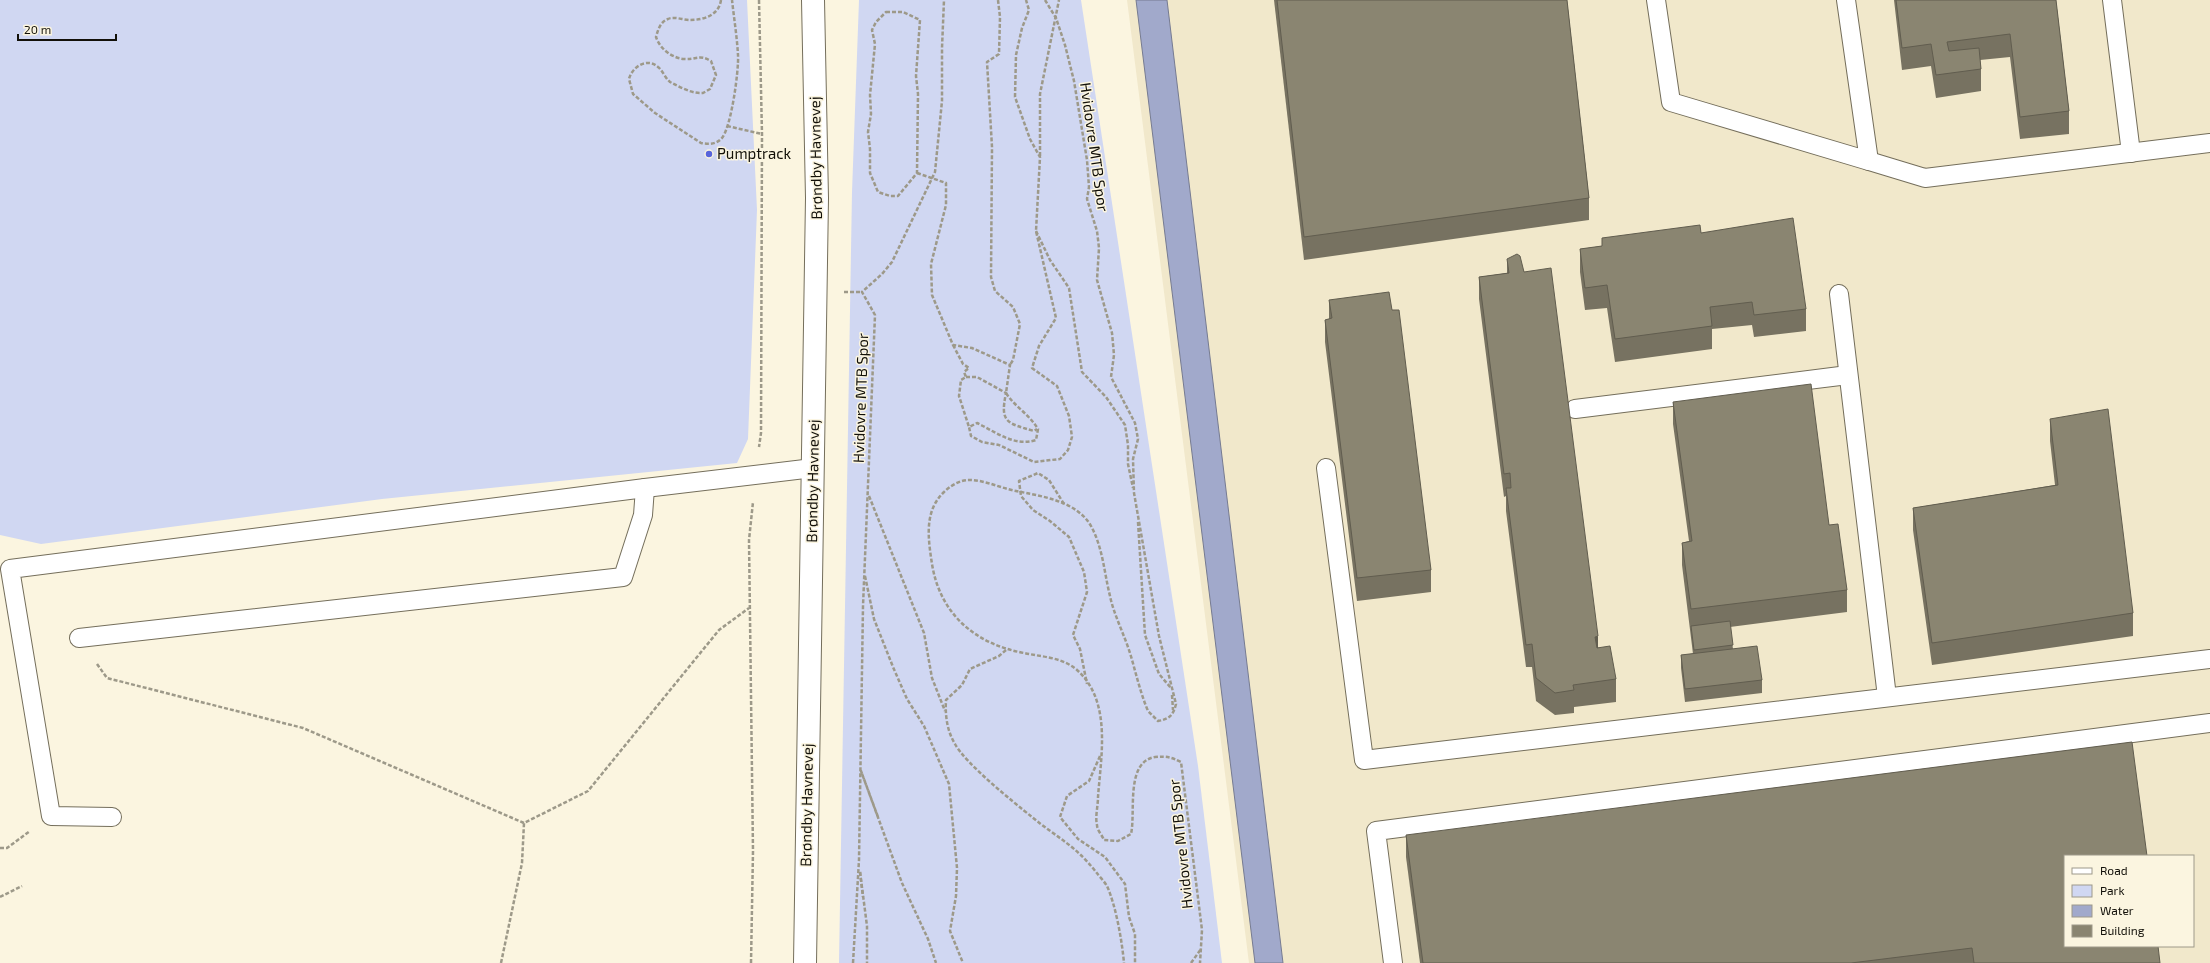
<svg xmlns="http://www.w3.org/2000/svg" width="2210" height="963" viewBox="0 0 2210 963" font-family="'Exo 2',sans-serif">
<rect width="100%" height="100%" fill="#fbf5e0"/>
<path fill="#f1e8cb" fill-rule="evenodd" d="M 1127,0 L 2210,0 L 2210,963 L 1249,963 ZM 2065,856 L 2193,856 L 2193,946 L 2065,946 Z"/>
<g fill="#d0d7f2">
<path d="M 0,0 L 747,0 L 757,210 L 748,439 L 737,463 L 382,499 L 41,544 L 0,535 Z"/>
<path d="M 859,0 L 1081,0 L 1198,766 L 1222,963 L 839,963 L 852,192 Z"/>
</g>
<path fill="#a1a9cb" stroke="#767b91" d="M 1136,0 L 1167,0 L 1283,963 L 1255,963 Z"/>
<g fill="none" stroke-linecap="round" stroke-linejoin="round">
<defs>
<g id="lane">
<path d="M 1656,0 L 1671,102 L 1869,161 L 1846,0"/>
<path d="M 2112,0 L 2131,153"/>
<path d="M 1869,161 L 1925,178 L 2210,143"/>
<path d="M 1839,294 L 1887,697"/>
<path d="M 1575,409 L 1848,375"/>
<path d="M 1326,468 L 1364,760 L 2210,659"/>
<path d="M 79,638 L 623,577 L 643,515 L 645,488"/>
<path d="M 112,817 L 51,816 L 10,569 L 645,488 L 813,468"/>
<path d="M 1393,963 L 1376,831 L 2210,723"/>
</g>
<path id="street" d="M 805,963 L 817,198 L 813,0"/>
</defs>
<use href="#lane" stroke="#746e5b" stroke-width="20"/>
<use href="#street" stroke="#746e5b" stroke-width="24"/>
<g stroke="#9d9989" stroke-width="2.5" stroke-dasharray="4 2" stroke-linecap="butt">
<path d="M 721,0 C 719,15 704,20 690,20 C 683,20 674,16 668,19 C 660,22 658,30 656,37 C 660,49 672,58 684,59 C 696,60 699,54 711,61 L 716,75 L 710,89 L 703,93 C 692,94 680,87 670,82 C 665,78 663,71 658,67 C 647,57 632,67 629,79 L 633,94 L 655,113 L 701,143 C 707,144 715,145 721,139 C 731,130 739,70 738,55 C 737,37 734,18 732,0"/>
<path d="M 759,0 L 762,134 L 761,433 L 759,447"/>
<path d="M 998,0 L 1000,17 L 999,54 L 987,62 L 992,147 L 991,277 L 995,291 L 1013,307 L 1020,324 L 1013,360 L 1010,365"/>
<path d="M 1045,0 L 1056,18 L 1065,45 L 1074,81 L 1087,160 L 1089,187 L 1087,199 L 1097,231 L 1099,248 L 1097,280 L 1112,333 L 1114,355 L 1111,377 L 1135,423 L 1138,439 L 1133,459 L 1134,493 L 1159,636 L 1176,704 C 1173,716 1169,719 1158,721 L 1148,711 C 1140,692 1136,673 1130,653 C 1124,634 1114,615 1110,596 C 1104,572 1103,548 1091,526 C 1077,501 1041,496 1016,491 C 1000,488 985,480 969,480 C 960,480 950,486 944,492 C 924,511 928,538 932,564 C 940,614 975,644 1024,653 C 1042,657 1062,657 1077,670 C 1112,701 1101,756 1098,797 C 1098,806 1095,817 1097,825 C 1097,830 1102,835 1104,840 L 1118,841 L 1131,834 C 1136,812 1125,762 1155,757 C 1167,756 1171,757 1181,762 L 1202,930 L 1200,963"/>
<path d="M 886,12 L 903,12 L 920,20 L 916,76 L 918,94 L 917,173 L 898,196 L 890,196 L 878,192 L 870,173 L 870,149 L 868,132 L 871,114 L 870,95 L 875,44 L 872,30 L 876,22 Z"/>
<path d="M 727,126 L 762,134"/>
<path d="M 1040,156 L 1040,94 L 1059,0"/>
<path d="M 917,173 L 946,183 L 946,205 L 931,264 L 932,295 L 953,345 L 972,348 L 1010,365 L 1006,393 C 1015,407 1029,414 1038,429 L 1036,440 C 1014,447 996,432 977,423 L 969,427 L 971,436 L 982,442 L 999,445 L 1034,462 L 1060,459 L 1068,450 L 1072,437 L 1069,416 L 1057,386 L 1032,368 L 1039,346 L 1056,318 L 1036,231 L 1040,157 L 1030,139 L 1015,97 L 1016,55 L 1022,28 L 1029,10 L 1026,0"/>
<path d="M 1036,231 L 1050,260 L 1069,288 L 1082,372 L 1106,397 L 1125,425 L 1128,445 L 1128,464 L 1133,488"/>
<path d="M 844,292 L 862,292"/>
<path d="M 953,345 L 963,364 L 969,368 L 964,372 L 966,377 L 961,380 L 959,396 L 969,427"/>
<path d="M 966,377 L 977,377 L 1006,393 C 1000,422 1006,423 1034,431 L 1037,429"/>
<path d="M 869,496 L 924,633 L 932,678 L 945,711"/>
<path d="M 1064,504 L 1049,480 L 1038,473 L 1019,481 L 1021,496 L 1033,510 L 1050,521 L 1069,537 L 1084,572 L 1087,592 L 1073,635 L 1080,649 L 1087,684"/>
<path d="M 1138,522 L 1145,635 L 1159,674 L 1171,688"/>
<path d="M 865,576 L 874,619 L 893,667 L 907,699 L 924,726 L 949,784 L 957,868 L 956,896 L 950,931 L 963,963"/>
<path d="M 1006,650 L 999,656 L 970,669 L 962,685 L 946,700 C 945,715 947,731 955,744 C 966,764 1012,801 1032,817 C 1056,837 1075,845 1096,872 C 1099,876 1104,881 1107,886 C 1116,906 1122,941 1124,963"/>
<path d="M 97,664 L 107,678 L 303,728 L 524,823 L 588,791 L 719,630 L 749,608"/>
<path d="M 1172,695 L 1173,710"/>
<path d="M 1100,756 L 1089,781 L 1067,796 L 1060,817 L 1078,839 L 1105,857 L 1125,884 L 1129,917 L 1135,934 L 1135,963"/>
<path d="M 878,817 L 861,771 L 902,883 L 928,939 L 936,963"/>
<path d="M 0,848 L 7,848 L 30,831"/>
<path d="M 860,872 L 867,926 L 867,963"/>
<path d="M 860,872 L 863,897"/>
<path d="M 0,897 L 22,886"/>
<path d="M 501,963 L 522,863 L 524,823"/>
<path d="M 751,963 L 753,851 L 749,540 L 753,502"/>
<path d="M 853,963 L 859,860 L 863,606 L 875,315 L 862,292 L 882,274 L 892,262 L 935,172 L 942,101 L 942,48 L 944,0"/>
<path d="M 1191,963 L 1201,949"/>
</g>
<use href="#lane" stroke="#fff" stroke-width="18"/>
<use href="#street" stroke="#fff" stroke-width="22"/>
</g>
<g fill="#777261">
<path d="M 1274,0 L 1567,0 L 1589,198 L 1589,220 L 1304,260 Z"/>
<path d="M 1894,0 L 2056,0 L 2069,111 L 2069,134 L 2020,139 L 2010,57 L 1980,60 L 1981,69 L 1981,91 L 1936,98 L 1931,66 L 1902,70 Z"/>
<path d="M 1701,233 L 1806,309 L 1806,331 L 1754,337 L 1752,325 L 1712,329 L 1712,349 L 1615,362 L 1607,308 L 1585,310 L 1580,272 L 1580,249 L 1602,246 L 1602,238 Z"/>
<path d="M 1507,259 L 1598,647 L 1616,679 L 1616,702 L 1574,707 L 1574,713 L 1555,715 L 1536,701 L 1532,667 L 1526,667 L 1506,511 L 1506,496 L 1504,497 L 1479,299 L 1479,277 L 1507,273 Z"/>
<path d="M 1329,300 L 1431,570 L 1431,592 L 1357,601 L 1325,342 L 1325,320 L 1329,319 Z"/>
<path d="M 1673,402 L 1829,525 L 1847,590 L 1847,612 L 1730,627 L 1733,649 L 1762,680 L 1762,693 L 1685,702 L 1681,668 L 1681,655 L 1693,654 L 1682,565 L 1682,543 L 1689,541 L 1673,424 Z"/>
<path d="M 2050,419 L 2133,613 L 2133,636 L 1932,665 L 1913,530 L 1913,508 L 2055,485 L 2050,441 Z"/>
<path d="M 1406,835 L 2160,963 L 1420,963 L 1406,857 Z"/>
</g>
<path fill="#615d4f" d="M 1598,636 L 1598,658 L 1595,637 Z"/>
<g fill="#8a8571" stroke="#615d4f">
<path d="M 1277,0 L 1567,0 L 1589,198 L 1304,237 Z"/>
<path d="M 1896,0 L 2056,0 L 2069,111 L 2020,117 L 2010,34 L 1947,42 L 1949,51 L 1979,48 L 1981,69 L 1936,75 L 1931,44 L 1902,48 Z"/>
<path d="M 1793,218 L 1806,309 L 1754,315 L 1752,302 L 1710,307 L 1712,326 L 1615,339 L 1607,285 L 1585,288 L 1580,249 L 1602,246 L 1602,238 L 1700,225 L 1701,233 Z"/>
<path d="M 1517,254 L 1520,256 L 1524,272 L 1551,268 L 1598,636 L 1595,637 L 1597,648 L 1610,646 L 1616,679 L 1573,685 L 1574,690 L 1555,693 L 1536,678 L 1532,644 L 1526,645 L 1506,488 L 1511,488 L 1510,473 L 1504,474 L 1479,277 L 1509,273 L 1507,259 Z"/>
<path d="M 1389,292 L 1392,310 L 1399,310 L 1431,570 L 1357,578 L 1325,320 L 1332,318 L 1329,300 Z"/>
<path d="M 1811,384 L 1829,525 L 1838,524 L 1847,590 L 1691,609 L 1682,543 L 1692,541 L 1673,402 Z"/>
<path d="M 2108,409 L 2133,613 L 1932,643 L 1913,508 L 2058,485 L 2050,419 Z"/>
<path d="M 1730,621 L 1733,645 L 1694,650 L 1691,626 Z"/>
<path d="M 1757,646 L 1762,680 L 1685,689 L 1681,655 Z"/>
<path d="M 2132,742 L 2147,856 L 2065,856 L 2065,946 L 2158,946 L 2160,963 L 1974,963 L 1972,948 L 1851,963 L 1423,963 L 1406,835 Z"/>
</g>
<circle fill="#5864db" stroke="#fbf5e0" stroke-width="1.5" cx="709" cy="154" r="4"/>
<g text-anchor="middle" stroke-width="3" stroke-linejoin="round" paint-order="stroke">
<g font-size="15" fill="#121009" stroke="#fbf5e0">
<text transform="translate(1094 147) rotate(82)" y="5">Hvidovre MTB Spor</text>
<text transform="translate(816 158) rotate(-91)" y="5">Brøndby Havnevej</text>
<text transform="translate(861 398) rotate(-88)" y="5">Hvidovre MTB Spor</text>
<text transform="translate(813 481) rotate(-89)" y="5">Brøndby Havnevej</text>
<text transform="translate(807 805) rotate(-89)" y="5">Brøndby Havnevej</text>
<text transform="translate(1181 844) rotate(-96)" y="5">Hvidovre MTB Spor</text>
</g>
<g font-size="15" fill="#121009" stroke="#fbf5e0" text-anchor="start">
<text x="717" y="159">Pumptrack</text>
</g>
</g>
<rect x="2064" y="855" width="130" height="92" fill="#fbf5e0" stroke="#9e998a"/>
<rect x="2072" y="868" width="20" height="6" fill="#ffffff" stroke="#9e998a"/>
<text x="2100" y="875" font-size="12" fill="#121009">Road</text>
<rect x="2072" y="885" width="20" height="12" fill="#d0d7f2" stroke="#9e998a"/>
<text x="2100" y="895" font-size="12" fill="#121009">Park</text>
<rect x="2072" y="905" width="20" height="12" fill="#a1a9cb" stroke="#9e998a"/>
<text x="2100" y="915" font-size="12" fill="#121009">Water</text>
<rect x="2072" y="925" width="20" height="12" fill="#8a8571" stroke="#9e998a"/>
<text x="2100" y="935" font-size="12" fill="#121009">Building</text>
<path d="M18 34v6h98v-6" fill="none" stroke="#121009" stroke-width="2"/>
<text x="24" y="34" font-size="12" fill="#121009" stroke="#fbf5e0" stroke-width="3" paint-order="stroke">20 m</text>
</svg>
